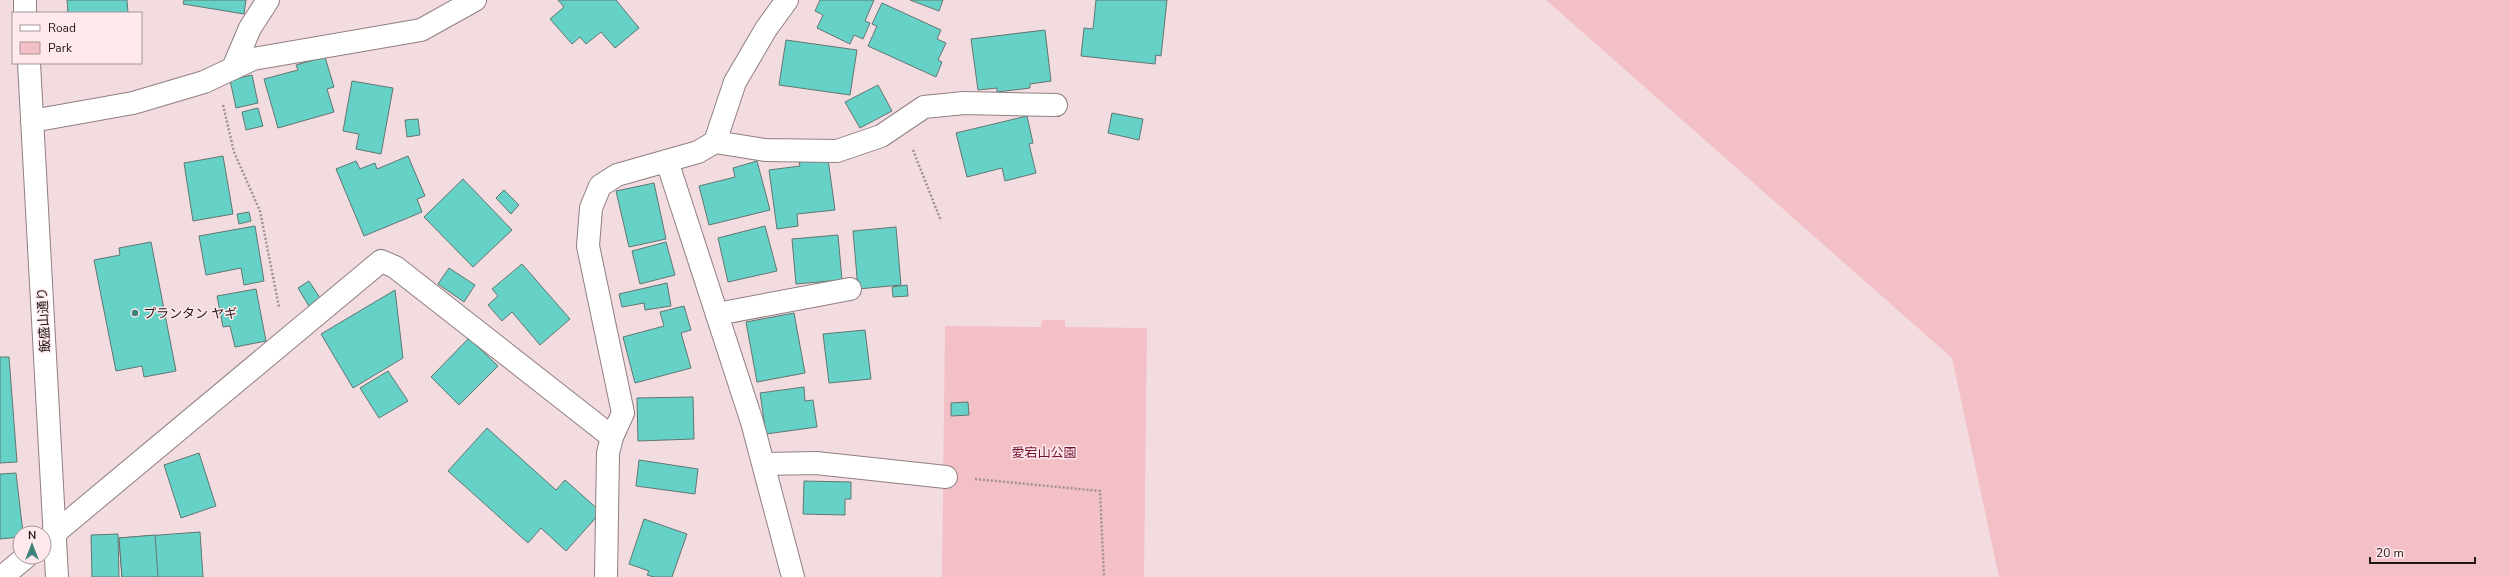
<svg xmlns="http://www.w3.org/2000/svg" width="2510" height="577" viewBox="0 0 2510 577" font-family="'Nunito Sans','Noto Sans JP',sans-serif">
<rect width="100%" height="100%" fill="#f2dcdf"/>
<g fill="#f4c0c8">
<path d="M 1546,0 L 2510,0 L 2510,577 L 1999,577 L 1952,358 Z"/>
<path d="M 1042,320 L 1065,320 L 1065,327 L 1147,328 L 1144,577 L 942,577 L 945,326 L 1041,327 Z"/>
</g>
<g fill="#66d2c7" stroke="#617673">
<path d="M 67,0 L 127,0 L 128,13 L 68,13 Z"/>
<path d="M 184,0 L 246,0 L 244,14 L 183,4 Z"/>
<path d="M 558,0 L 616,0 L 639,28 L 615,48 L 601,32 L 586,44 L 580,37 L 572,44 L 550,19 L 564,7 Z"/>
<path d="M 820,0 L 874,0 L 865,21 L 870,23 L 863,39 L 854,35 L 850,44 L 817,28 L 823,15 L 815,11 Z"/>
<path d="M 910,0 L 943,0 L 939,11 Z"/>
<path d="M 1096,0 L 1167,0 L 1161,56 L 1156,55 L 1155,64 L 1081,56 L 1084,28 L 1093,29 Z"/>
<path d="M 882,3 L 941,30 L 937,39 L 946,43 L 938,60 L 942,62 L 936,77 L 868,46 L 877,26 L 872,24 Z"/>
<path d="M 1045,30 L 1051,81 L 1030,84 L 1030,88 L 997,92 L 997,88 L 978,90 L 971,39 Z"/>
<path d="M 786,40 L 857,50 L 850,95 L 779,85 Z"/>
<path d="M 325,57 L 334,87 L 327,89 L 334,112 L 278,128 L 264,79 L 298,70 L 296,65 Z"/>
<path d="M 252,75 L 258,103 L 236,108 L 230,80 Z"/>
<path d="M 352,81 L 393,88 L 381,154 L 356,149 L 359,134 L 343,131 Z"/>
<path d="M 878,85 L 892,111 L 860,128 L 845,102 Z"/>
<path d="M 258,108 L 263,126 L 246,130 L 242,112 Z"/>
<path d="M 1112,113 L 1143,119 L 1139,140 L 1108,133 Z"/>
<path d="M 1027,116 L 1033,143 L 1029,144 L 1036,173 L 1005,181 L 1002,168 L 967,177 L 956,133 Z"/>
<path d="M 418,119 L 420,135 L 407,137 L 405,120 Z"/>
<path d="M 223,156 L 233,214 L 193,221 L 184,163 Z"/>
<path d="M 408,156 L 425,196 L 417,199 L 422,212 L 364,236 L 336,169 L 356,161 L 360,169 L 375,163 L 377,169 Z"/>
<path d="M 828,159 L 835,210 L 797,214 L 798,226 L 777,229 L 769,170 L 800,166 L 799,162 Z"/>
<path d="M 757,161 L 770,210 L 709,225 L 699,186 L 735,177 L 733,168 Z"/>
<path d="M 463,179 L 512,230 L 473,267 L 424,217 Z"/>
<path d="M 654,183 L 666,239 L 629,247 L 616,191 Z"/>
<path d="M 504,190 L 519,205 L 511,214 L 496,198 Z"/>
<path d="M 249,212 L 251,221 L 239,224 L 237,214 Z"/>
<path d="M 255,226 L 264,281 L 244,285 L 241,268 L 206,275 L 199,236 Z"/>
<path d="M 765,226 L 777,271 L 728,282 L 718,238 Z"/>
<path d="M 896,227 L 901,285 L 858,289 L 853,231 Z"/>
<path d="M 838,235 L 842,280 L 796,284 L 792,239 Z"/>
<path d="M 151,242 L 176,371 L 144,377 L 142,366 L 116,371 L 94,260 L 120,255 L 119,248 Z"/>
<path d="M 666,242 L 675,275 L 640,284 L 632,251 Z"/>
<path d="M 522,264 L 570,319 L 540,345 L 512,312 L 502,321 L 488,305 L 498,296 L 492,289 Z"/>
<path d="M 449,268 L 475,285 L 464,302 L 438,284 Z"/>
<path d="M 309,281 L 322,301 L 310,308 L 298,288 Z"/>
<path d="M 667,283 L 671,306 L 645,310 L 644,303 L 622,307 L 619,294 Z"/>
<path d="M 907,285 L 908,296 L 893,297 L 892,287 Z"/>
<path d="M 256,289 L 266,341 L 235,347 L 230,326 L 223,327 L 217,296 Z"/>
<path d="M 395,290 L 403,358 L 353,388 L 321,334 Z"/>
<path d="M 684,306 L 691,330 L 681,333 L 691,368 L 635,383 L 623,337 L 664,326 L 660,312 Z"/>
<path d="M 794,313 L 805,373 L 757,382 L 746,322 Z"/>
<path d="M 865,330 L 871,379 L 829,383 L 823,334 Z"/>
<path d="M 469,338 L 498,366 L 459,405 L 431,377 Z"/>
<path d="M 0,357 L 9,357 L 17,462 L 0,463 Z"/>
<path d="M 388,371 L 408,401 L 379,418 L 360,388 Z"/>
<path d="M 804,387 L 805,401 L 813,400 L 817,427 L 766,434 L 760,393 Z"/>
<path d="M 693,397 L 694,439 L 638,441 L 637,398 Z"/>
<path d="M 968,402 L 969,415 L 951,416 L 951,403 Z"/>
<path d="M 487,428 L 556,490 L 565,480 L 601,512 L 566,551 L 541,528 L 528,543 L 448,471 Z"/>
<path d="M 199,453 L 216,506 L 181,518 L 164,465 Z"/>
<path d="M 639,460 L 698,469 L 695,494 L 636,486 Z"/>
<path d="M 16,473 L 23,533 L 20,533 L 20,537 L 0,539 L 0,474 Z"/>
<path d="M 804,481 L 851,482 L 851,499 L 845,499 L 845,515 L 803,514 Z"/>
<path d="M 644,519 L 687,534 L 672,577 L 654,577 L 647,575 L 649,571 L 629,564 Z"/>
<path d="M 200,532 L 203,577 L 122,577 L 119,538 Z"/>
<path d="M 118,534 L 119,577 L 92,577 L 91,535 Z"/>
<path d="M 155,535 L 158,577 L 122,577 L 119,538 Z"/>
</g>
<g fill="none" stroke-linecap="round" stroke-linejoin="round">
<defs>
<g id="minor">
<path d="M 233,68 L 250,28 L 268,0"/>
<path d="M 32,121 L 133,103 L 204,82 L 253,59 L 421,30 L 475,0"/>
<path d="M 715,142 L 765,150 L 837,151 L 881,136 L 924,107 L 964,103 L 1056,105"/>
<path d="M 667,161 L 752,422 L 793,577"/>
<path d="M 717,314 L 850,289"/>
<path d="M 764,464 L 816,463 L 946,477"/>
<path d="M 44,542 L 381,261 L 395,267 L 612,437"/>
<path d="M 2,577 L 26,557"/>
<path d="M 606,577 L 608,453 L 612,437 L 623,413 L 588,246 L 591,208 L 600,186 L 617,175 L 698,152 L 715,142 L 735,82 L 766,29 L 787,0"/>
</g>
<g id="tertiary">
<path d="M 25,0 L 25,13"/>
<path d="M 29,63 L 57,577"/>
</g>
</defs>
<use href="#minor" stroke="#917e81" stroke-width="24"/>
<use href="#tertiary" stroke="#917e81" stroke-width="24"/>
<g stroke="#a19092" stroke-width="2.5" stroke-dasharray="2 2" stroke-linecap="butt">
<path d="M 223,105 L 234,152 L 260,211 L 279,307"/>
<path d="M 913,150 L 941,221"/>
<path d="M 975,479 L 1100,491 L 1104,577"/>
</g>
<use href="#minor" stroke="#fff" stroke-width="22"/>
<use href="#tertiary" stroke="#fff" stroke-width="22"/>
</g>
<circle fill="#3c837b" stroke="#ffe9ec" stroke-width="1.5" cx="135" cy="313" r="4"/>
<g text-anchor="middle" stroke-width="3" stroke-linejoin="round" paint-order="stroke">
<g font-size="13" fill="#1f1718" stroke="#ffe9ec" text-anchor="start">
<text x="143" y="318">プランタン ヤギ</text>
</g>
<g font-size="13" fill="#1f1718" stroke="#ffe9ec">
<text transform="translate(43 320) rotate(-93)" y="5">飯盛山通り</text>
</g>
<g font-size="13" fill="#721131" stroke="#ffe9ec">
<text x="1044" y="457">愛宕山公園</text>
</g>
</g>
<rect x="12" y="12" width="130" height="52" fill="#ffe9ec" stroke="#a59597"/>
<rect x="20" y="25" width="20" height="6" fill="#ffffff" stroke="#a59597"/>
<text x="48" y="32" font-size="12" fill="#1f1718">Road</text>
<rect x="20" y="42" width="20" height="12" fill="#f4c0c8" stroke="#a59597"/>
<text x="48" y="52" font-size="12" fill="#1f1718">Park</text>
<g transform="translate(32 545)"><circle r="19" fill="#ffe9ec" stroke="#a59597"/>
<path d="M0-3L7 15L0 10L-7 15Z" fill="#3c837b"/>
<text y="-6" font-size="11" font-weight="bold" text-anchor="middle" fill="#1f1718">N</text>
</g>
<path d="M2370 557v6h105v-6" fill="none" stroke="#1f1718" stroke-width="2"/>
<text x="2376" y="557" font-size="12" fill="#1f1718" stroke="#ffe9ec" stroke-width="3" paint-order="stroke">20 m</text>
</svg>
